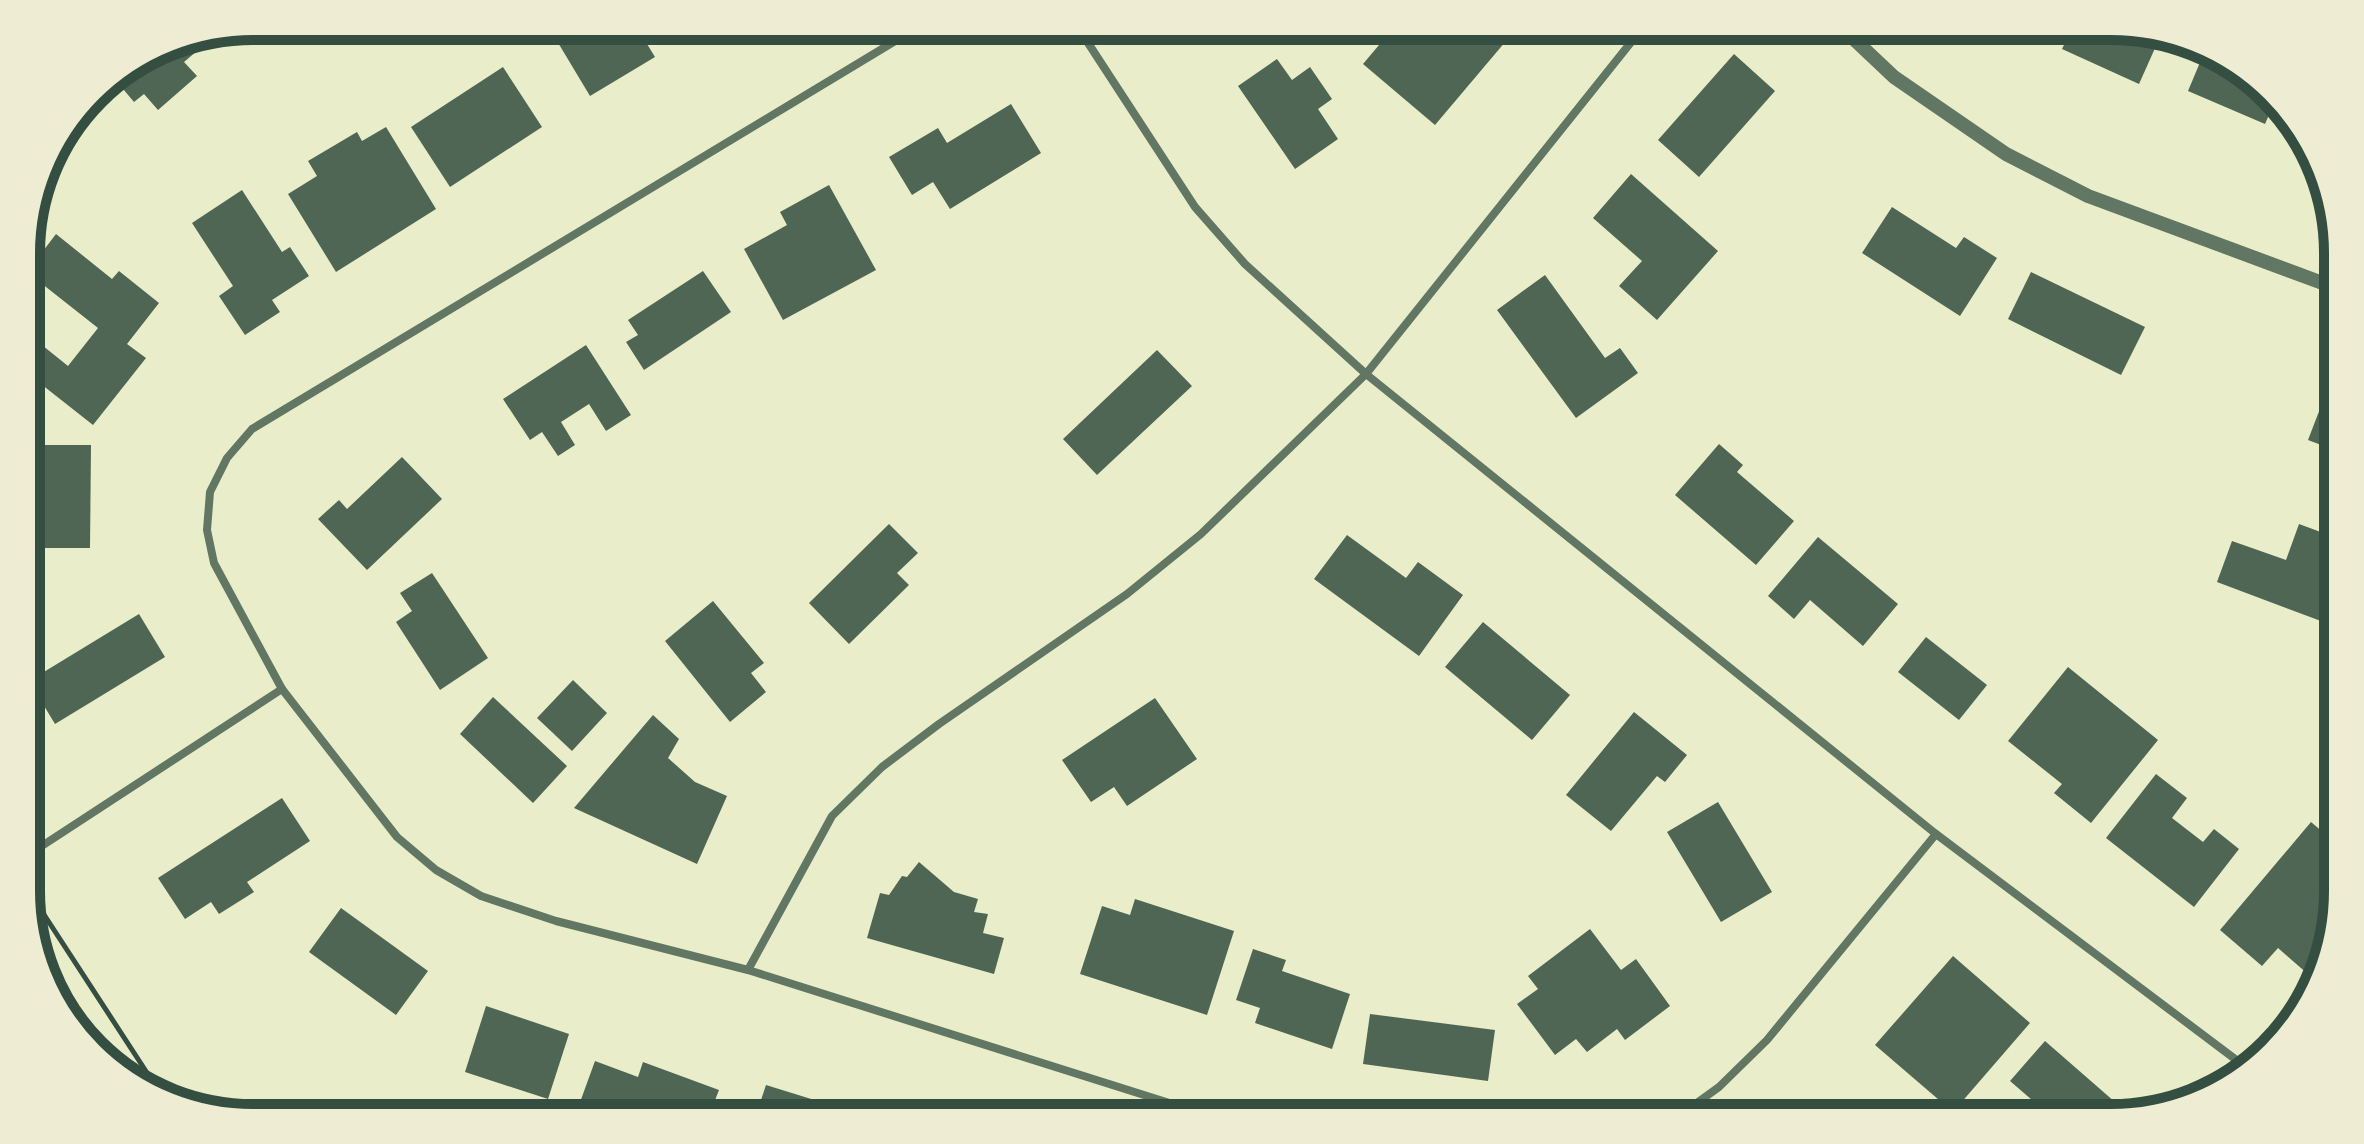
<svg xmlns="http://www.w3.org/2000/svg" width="2364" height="1144" viewBox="0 0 2364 1144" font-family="Commissioner,sans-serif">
<rect width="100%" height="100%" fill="#e9edc9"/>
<g fill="#4f6655">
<path d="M 548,26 L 636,26 L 655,57 L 590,96 Z"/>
<path d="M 1395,26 L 1489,26 L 1506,41 L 1435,125 L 1363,64 Z"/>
<path d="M 2073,26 L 2111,26 L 2160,37 L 2139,84 L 2062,49 Z"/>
<path d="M 218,33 L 184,62 L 197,76 L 158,110 L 144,94 L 134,102 L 113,77 L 166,43 Z"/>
<path d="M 2206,48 L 2211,49 L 2275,101 L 2265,124 L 2188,91 Z"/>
<path d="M 1734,54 L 1775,91 L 1699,177 L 1658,140 Z"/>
<path d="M 1277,59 L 1292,80 L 1310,67 L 1332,99 L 1318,109 L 1338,139 L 1295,169 L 1238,86 Z"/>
<path d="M 503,67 L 542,127 L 450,187 L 411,127 Z"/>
<path d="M 1011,104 L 1041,153 L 950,209 L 933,182 L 912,195 L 889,157 L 938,128 L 947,143 Z"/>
<path d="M 386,127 L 436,209 L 336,272 L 288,194 L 317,176 L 308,161 L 357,132 L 362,141 Z"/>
<path d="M 1631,174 L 1718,251 L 1657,320 L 1619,286 L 1642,261 L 1593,218 Z"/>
<path d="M 829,185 L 876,270 L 783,320 L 744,249 L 787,225 L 780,212 Z"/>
<path d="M 242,190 L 282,252 L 290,247 L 309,276 L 272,300 L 280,312 L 245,335 L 219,296 L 233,286 L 192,223 Z"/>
<path d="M 1892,207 L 1956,248 L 1964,237 L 1997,258 L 1960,316 L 1862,253 Z"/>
<path d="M 56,234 L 112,279 L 119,271 L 159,303 L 127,344 L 146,358 L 93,425 L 27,373 L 27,333 L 68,366 L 98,328 L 27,272 Z"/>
<path d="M 703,271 L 731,312 L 644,370 L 626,342 L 638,335 L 628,320 Z"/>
<path d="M 2031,272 L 2145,327 L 2121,375 L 2008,319 Z"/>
<path d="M 1545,275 L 1605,358 L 1620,348 L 1638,373 L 1576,418 L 1497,310 Z"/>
<path d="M 586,345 L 631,415 L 606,431 L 589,404 L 561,422 L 575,445 L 558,456 L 542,432 L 530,440 L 503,399 Z"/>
<path d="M 1157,350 L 1192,386 L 1097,475 L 1063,439 Z"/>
<path d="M 2336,367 L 2337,367 L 2337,451 L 2308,440 Z"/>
<path d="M 1719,444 L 1743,465 L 1737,472 L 1794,521 L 1756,565 L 1675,495 Z"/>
<path d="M 40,445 L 91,445 L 90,548 L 40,548 Z"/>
<path d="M 402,457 L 442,499 L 367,570 L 318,519 L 339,500 L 347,509 Z"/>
<path d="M 2337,470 L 2337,510 L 2323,505 Z"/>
<path d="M 889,524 L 918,553 L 897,573 L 909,585 L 849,644 L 809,603 Z"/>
<path d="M 2299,524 L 2337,538 L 2337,627 L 2217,582 L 2232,541 L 2286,560 Z"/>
<path d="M 1347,535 L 1406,578 L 1418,562 L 1463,595 L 1419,656 L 1314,579 Z"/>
<path d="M 1818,537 L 1898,604 L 1863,646 L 1810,600 L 1794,619 L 1768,596 Z"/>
<path d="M 432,573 L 488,658 L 440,690 L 396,622 L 412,611 L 400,593 Z"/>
<path d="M 713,601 L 764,663 L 751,673 L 766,692 L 730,722 L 665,641 Z"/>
<path d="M 139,614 L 165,657 L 55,724 L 29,681 Z"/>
<path d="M 1483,622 L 1570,695 L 1532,740 L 1445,667 Z"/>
<path d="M 1926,637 L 1987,685 L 1959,720 L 1898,672 Z"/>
<path d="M 2068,667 L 2158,740 L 2091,823 L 2054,793 L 2062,784 L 2008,741 Z"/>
<path d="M 573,680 L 607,713 L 572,751 L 537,718 Z"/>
<path d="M 493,697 L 567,766 L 533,803 L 460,734 Z"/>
<path d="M 1155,698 L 1197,759 L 1127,806 L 1114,787 L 1091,802 L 1062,760 Z"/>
<path d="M 1634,712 L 1687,755 L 1665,782 L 1657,776 L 1611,831 L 1566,795 Z"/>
<path d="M 653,715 L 679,739 L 668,758 L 695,782 L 727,796 L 697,864 L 574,808 Z"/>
<path d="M 2156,774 L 2187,798 L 2172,818 L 2203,842 L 2214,829 L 2239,849 L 2194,907 L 2106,838 Z"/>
<path d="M 282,798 L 310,841 L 247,882 L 254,892 L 219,914 L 211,902 L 185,919 L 158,878 Z"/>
<path d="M 1718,802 L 1772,892 L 1721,922 L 1667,832 Z"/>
<path d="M 2311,822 L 2337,844 L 2322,861 L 2338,875 L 2338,892 L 2317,982 L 2278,948 L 2262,966 L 2220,930 Z"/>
<path d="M 919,862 L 954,892 L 978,899 L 974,912 L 988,914 L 983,933 L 1004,938 L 994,974 L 867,938 L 880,893 L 889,895 L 902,876 L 907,877 Z"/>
<path d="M 1135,899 L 1234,931 L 1207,1015 L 1080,974 L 1102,906 L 1130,915 Z"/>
<path d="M 341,908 L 428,971 L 396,1015 L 309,952 Z"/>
<path d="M 1590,929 L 1621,970 L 1636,959 L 1670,1006 L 1625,1040 L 1617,1029 L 1587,1052 L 1576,1039 L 1555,1055 L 1517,1004 L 1538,989 L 1528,976 Z"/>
<path d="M 1253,949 L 1286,960 L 1282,971 L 1350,994 L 1332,1049 L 1255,1023 L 1260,1008 L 1236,1000 Z"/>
<path d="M 1953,956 L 2030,1023 L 1953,1112 L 1875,1045 Z"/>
<path d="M 486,1006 L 569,1034 L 548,1099 L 465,1072 Z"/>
<path d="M 1370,1014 L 1495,1030 L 1488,1081 L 1363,1064 Z"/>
<path d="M 2045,1041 L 2131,1116 L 2053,1118 L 2010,1081 Z"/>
<path d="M 595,1061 L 638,1077 L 643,1062 L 719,1090 L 708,1118 L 634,1118 L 622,1113 L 621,1118 L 581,1118 L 575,1116 Z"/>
<path d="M 766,1085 L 850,1111 L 848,1118 L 755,1118 Z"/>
<path d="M 1850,1105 L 1862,1118 L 1837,1118 Z"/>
</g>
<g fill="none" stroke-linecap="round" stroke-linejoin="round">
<path stroke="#344e41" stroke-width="5" d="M 28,890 L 151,1079 L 169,1099"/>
<g stroke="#617663" stroke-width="8">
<path d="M 920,26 L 252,429 L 227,458 L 210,492 L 207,530 L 214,563 L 282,689 L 397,837 L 436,870 L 481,896 L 556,921 L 748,970 L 1217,1118"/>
<path d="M 1077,26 L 1195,207 L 1245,264 L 1366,374 L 1936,834 L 2247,1068"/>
<path d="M 28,855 L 282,689"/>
<path d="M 748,970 L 832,816 L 882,767 L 939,724 L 1127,594 L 1201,534 L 1366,374 L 1644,26"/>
<path d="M 1676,1118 L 1719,1087 L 1767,1040 L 1936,834"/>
</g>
<path stroke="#617663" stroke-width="14" d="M 1840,26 L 1894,77 L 2006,154 L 2088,196 L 2336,288"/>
<path stroke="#344e41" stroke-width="16" d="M 68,1017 L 78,1033"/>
</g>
<path d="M0 0H2364V1144H0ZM253 40H2111A213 213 0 0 1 2324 253V891A213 213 0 0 1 2111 1104H253A213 213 0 0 1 40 891V253A213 213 0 0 1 253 40Z" fill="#eeecd3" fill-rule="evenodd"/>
<path fill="none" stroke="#344e41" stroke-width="10" d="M253 40H2111A213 213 0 0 1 2324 253V891A213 213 0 0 1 2111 1104H253A213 213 0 0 1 40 891V253A213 213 0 0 1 253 40Z"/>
</svg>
